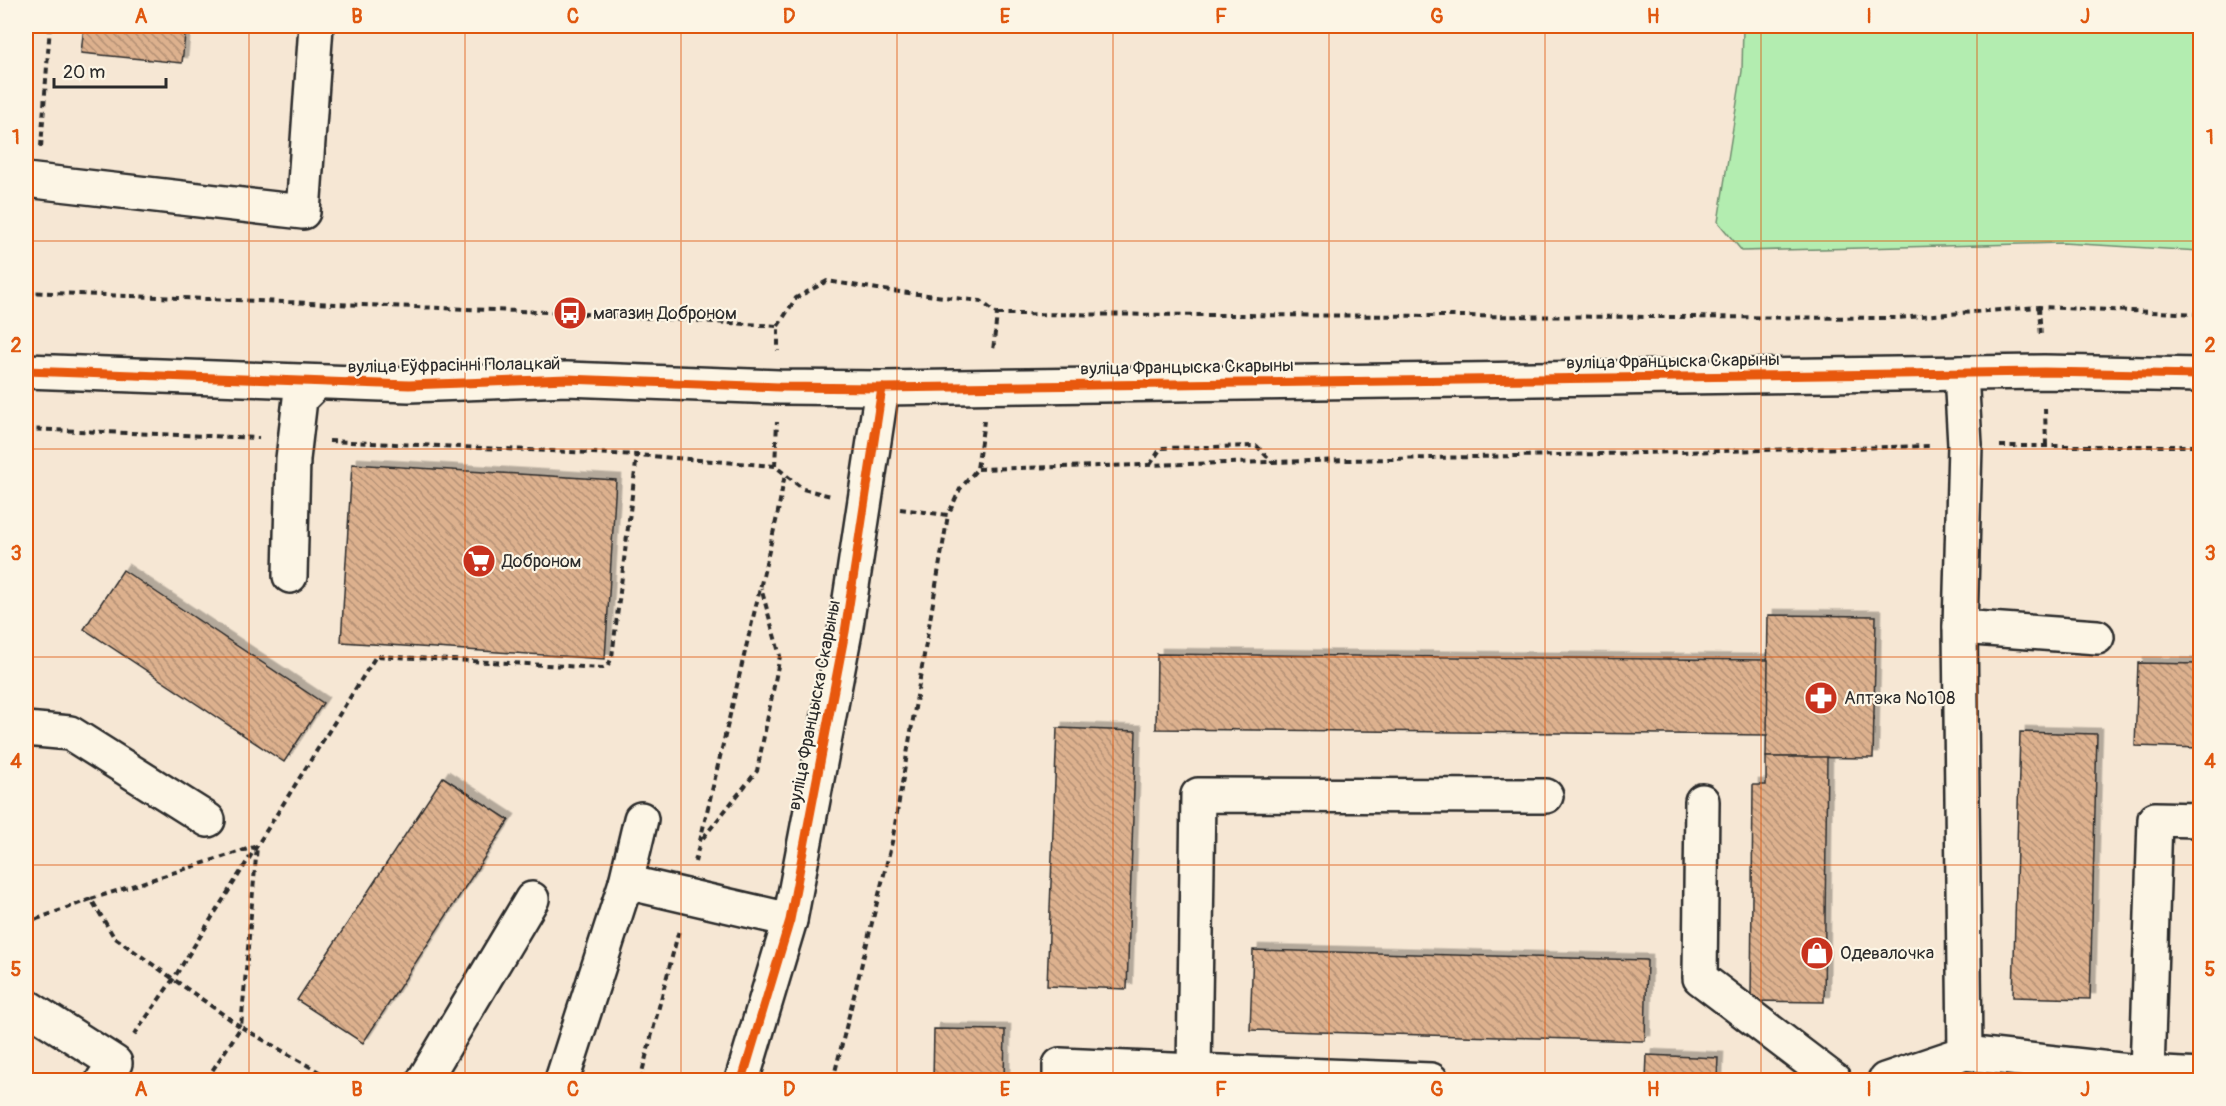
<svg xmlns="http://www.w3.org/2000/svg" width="2226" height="1106" viewBox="0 0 2226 1106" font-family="Pangolin,sans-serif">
<defs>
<pattern id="building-back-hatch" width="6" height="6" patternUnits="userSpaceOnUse" patternTransform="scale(1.5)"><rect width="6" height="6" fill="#ddb18e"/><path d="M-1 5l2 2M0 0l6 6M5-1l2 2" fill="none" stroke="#b39074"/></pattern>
<filter id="shadow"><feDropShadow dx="5.5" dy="-5.5" stdDeviation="0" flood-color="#0004"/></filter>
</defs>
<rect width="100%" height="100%" fill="#f6e7d4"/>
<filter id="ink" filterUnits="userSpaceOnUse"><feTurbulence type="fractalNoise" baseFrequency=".0167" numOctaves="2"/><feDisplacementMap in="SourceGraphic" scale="12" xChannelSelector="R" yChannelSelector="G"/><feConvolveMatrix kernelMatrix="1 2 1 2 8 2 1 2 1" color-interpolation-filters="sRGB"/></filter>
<g filter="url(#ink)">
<path fill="#b3edb0" stroke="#6f8c6e" stroke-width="1.5" d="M 1743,26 L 2200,26 L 2200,251 L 2062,243 L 1742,251 L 1718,222 L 1742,71 Z"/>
<g fill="url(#building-back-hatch)" stroke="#2b2b2b" stroke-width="1.5" filter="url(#shadow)">
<path d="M 84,26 L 186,26 L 182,63 L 81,53 Z"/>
<path d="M 352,464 L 616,480 L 605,659 L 341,642 Z"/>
<path d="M 123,570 L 323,703 L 284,762 L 84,629 Z"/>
<path d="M 1768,615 L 1876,616 L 1873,758 L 1766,757 Z"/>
<path d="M 1157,654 L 1768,660 L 1767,735 L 1156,729 Z"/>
<path d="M 2138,663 L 2200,664 L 2200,748 L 2135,746 Z"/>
<path d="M 1057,728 L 1136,731 L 1127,989 L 1047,986 Z"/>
<path d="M 2020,732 L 2097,734 L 2090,999 L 2013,997 Z"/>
<path d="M 1766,757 L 1827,757 L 1824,1002 L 1751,1001 L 1753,785 L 1766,785 Z"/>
<path d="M 443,777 L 509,820 L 363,1043 L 297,1000 Z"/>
<path d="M 1253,950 L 1647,960 L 1645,1041 L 1250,1030 Z"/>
<path d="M 934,1029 L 1005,1030 L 1004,1080 L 933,1080 Z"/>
<path d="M 1647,1055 L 1718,1058 L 1717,1080 L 1646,1080 Z"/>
</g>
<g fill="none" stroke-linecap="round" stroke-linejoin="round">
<defs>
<g id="minor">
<path d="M 26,180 L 303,212 L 316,26"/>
<path d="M 26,371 L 409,385 L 567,379 L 779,387 L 882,388 L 2044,372 L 2200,375"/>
<path d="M 1961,373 L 1965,445 L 1960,627 L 1965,1053"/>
<path d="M 290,576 L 293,459 L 300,399 L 317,382"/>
<path d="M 1960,627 L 2097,637"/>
<path d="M 26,729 L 70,733 L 208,820"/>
<path d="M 1702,801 L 1700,978 L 1834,1080"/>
<path d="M 626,882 L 790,920"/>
<path d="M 26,1006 L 115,1063 L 103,1080"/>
<path d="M 1194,1071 L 1431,1080"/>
<path d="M 2147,1073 L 2155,819 L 2200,820"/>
<path d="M 424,1080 L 532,899"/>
<path d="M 562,1080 L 626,882 L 641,819"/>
<path d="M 742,1080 L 790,920 L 845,632 L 882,388"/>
<path d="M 1060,1080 L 1060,1065 L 1194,1071 L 1198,795 L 1546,796"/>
<path d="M 1885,1080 L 1965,1053 L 2147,1073 L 2200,1076"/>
</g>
</defs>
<use href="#minor" stroke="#2b2b2b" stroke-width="38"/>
<g stroke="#2b2b2b" stroke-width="4" stroke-dasharray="6 4.5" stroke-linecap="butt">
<path d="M 41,147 L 50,26"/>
<path d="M 26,292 L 570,313 L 778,326 L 778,351"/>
<path d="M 2039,307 L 2041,337"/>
<path d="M 997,314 L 1896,318 L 2039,307 L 2200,314"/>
<path d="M 778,326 L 796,298 L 827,281 L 891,291 L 981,301 L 997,314 L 993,351"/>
<path d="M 2045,408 L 2046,446"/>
<path d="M 26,429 L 259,438"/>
<path d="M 329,441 L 637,455 L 775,466 L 803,489 L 831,496"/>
<path d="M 2000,446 L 2200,446"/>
<path d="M 1150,465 L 1161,448 L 1257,446 L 1273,463"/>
<path d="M 775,466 L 777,422"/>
<path d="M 978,469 L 1930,446"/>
<path d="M 900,509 L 948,515 L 960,489 L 977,469 L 984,421"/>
<path d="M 703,838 L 757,771 L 780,656 L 761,588"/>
<path d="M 695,862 L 777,517 L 785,474"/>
<path d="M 91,899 L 257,846 L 241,1027 L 333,1080"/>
<path d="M 26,923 L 91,899 L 114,937 L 241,1027 L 206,1080"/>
<path d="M 134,1035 L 174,978 L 376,656 L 603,668 L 608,666 L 612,657 L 637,455"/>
<path d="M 640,1080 L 679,930"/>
<path d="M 833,1080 L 892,842 L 948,515"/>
</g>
<use href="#minor" stroke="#fcf5e5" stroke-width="33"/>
<defs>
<g id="cycleway">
<path d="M 26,371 L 409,385 L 567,379 L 779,387 L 882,388 L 2044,372 L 2200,375"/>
<path d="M 742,1080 L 790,920 L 845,632 L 882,388"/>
</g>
</defs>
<use href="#cycleway" stroke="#fcf5e5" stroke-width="13"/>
<use href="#cycleway" stroke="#e8590c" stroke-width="9"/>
</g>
</g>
<path fill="none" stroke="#df570e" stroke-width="1.5" stroke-opacity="0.55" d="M 249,26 L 249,1080M 465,26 L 465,1080M 681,26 L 681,1080M 897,26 L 897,1080M 1113,26 L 1113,1080M 1329,26 L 1329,1080M 1545,26 L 1545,1080M 1761,26 L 1761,1080M 1977,26 L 1977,1080M 26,241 L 2200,241M 26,449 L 2200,449M 26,657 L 2200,657M 26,865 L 2200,865"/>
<defs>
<symbol id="bus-disc" viewBox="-11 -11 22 22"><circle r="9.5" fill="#c8321e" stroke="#fcf5e5"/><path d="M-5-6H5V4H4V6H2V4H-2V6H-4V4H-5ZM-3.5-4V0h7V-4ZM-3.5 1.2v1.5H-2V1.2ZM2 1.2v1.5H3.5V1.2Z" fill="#fff"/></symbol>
<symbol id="supermarket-disc" viewBox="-11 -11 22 22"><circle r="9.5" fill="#c8321e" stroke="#fcf5e5"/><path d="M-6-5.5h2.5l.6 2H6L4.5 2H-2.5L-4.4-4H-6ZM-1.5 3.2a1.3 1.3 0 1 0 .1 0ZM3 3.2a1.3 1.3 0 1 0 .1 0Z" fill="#fff"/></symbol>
<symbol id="pharmacy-disc" viewBox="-11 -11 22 22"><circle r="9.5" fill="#c8321e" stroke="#fcf5e5"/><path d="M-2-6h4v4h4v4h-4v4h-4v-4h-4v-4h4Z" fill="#fff"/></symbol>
<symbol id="shop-disc" viewBox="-11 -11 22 22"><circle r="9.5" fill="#c8321e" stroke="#fcf5e5"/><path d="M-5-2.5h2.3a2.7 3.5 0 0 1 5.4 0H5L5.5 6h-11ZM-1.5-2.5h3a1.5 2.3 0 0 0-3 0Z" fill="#fff"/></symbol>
</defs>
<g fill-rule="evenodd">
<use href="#bus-disc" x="551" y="294" width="38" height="38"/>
<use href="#supermarket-disc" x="460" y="542" width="38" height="38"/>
<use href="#pharmacy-disc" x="1802" y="679" width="38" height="38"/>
<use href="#shop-disc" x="1798" y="934" width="38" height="38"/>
</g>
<g text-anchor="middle" stroke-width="4.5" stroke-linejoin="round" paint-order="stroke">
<g font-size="18" fill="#2b2b2b" stroke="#fcf5e5" text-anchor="start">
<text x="593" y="319">магазин Доброном</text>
<text x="502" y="567">Доброном</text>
<text x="1844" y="704">Аптэка №108</text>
<text x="1840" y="959">Одевалочка</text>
</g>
<g font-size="18" fill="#2b2b2b" stroke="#fcf5e5">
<text transform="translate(1673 361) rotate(-1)" y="6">вуліца Францыска Скарыны</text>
<text transform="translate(454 365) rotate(-1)" y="6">вуліца Еўфрасінні Полацкай</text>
<text transform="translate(1187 367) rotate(-1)" y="6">вуліца Францыска Скарыны</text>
<text transform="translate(814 705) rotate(-79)" y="6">вуліца Францыска Скарыны</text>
</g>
</g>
<rect width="2226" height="1106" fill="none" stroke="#fcf5e5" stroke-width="66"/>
<path d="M54 78v9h112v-9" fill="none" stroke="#2b2b2b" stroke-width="3"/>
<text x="63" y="78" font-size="18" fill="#2b2b2b" stroke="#fcf5e5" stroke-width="4.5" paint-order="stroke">20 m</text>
<rect x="33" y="33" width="2160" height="1040" fill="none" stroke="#df570e" stroke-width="2"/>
<g font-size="20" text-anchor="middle" font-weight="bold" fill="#df570e">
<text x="141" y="23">A</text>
<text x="357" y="23">B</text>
<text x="573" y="23">C</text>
<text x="789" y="23">D</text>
<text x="1005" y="23">E</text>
<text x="1221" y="23">F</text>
<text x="1437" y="23">G</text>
<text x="1653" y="23">H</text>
<text x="1869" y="23">I</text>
<text x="2085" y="23">J</text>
<text x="16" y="144">1</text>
<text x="2210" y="144">1</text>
<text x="16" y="352">2</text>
<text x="2210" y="352">2</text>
<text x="16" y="560">3</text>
<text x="2210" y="560">3</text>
<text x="16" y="768">4</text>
<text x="2210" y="768">4</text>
<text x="16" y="976">5</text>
<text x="2210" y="976">5</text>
<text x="141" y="1096">A</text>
<text x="357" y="1096">B</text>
<text x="573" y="1096">C</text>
<text x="789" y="1096">D</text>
<text x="1005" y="1096">E</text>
<text x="1221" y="1096">F</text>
<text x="1437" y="1096">G</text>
<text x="1653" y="1096">H</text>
<text x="1869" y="1096">I</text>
<text x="2085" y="1096">J</text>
</g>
</svg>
